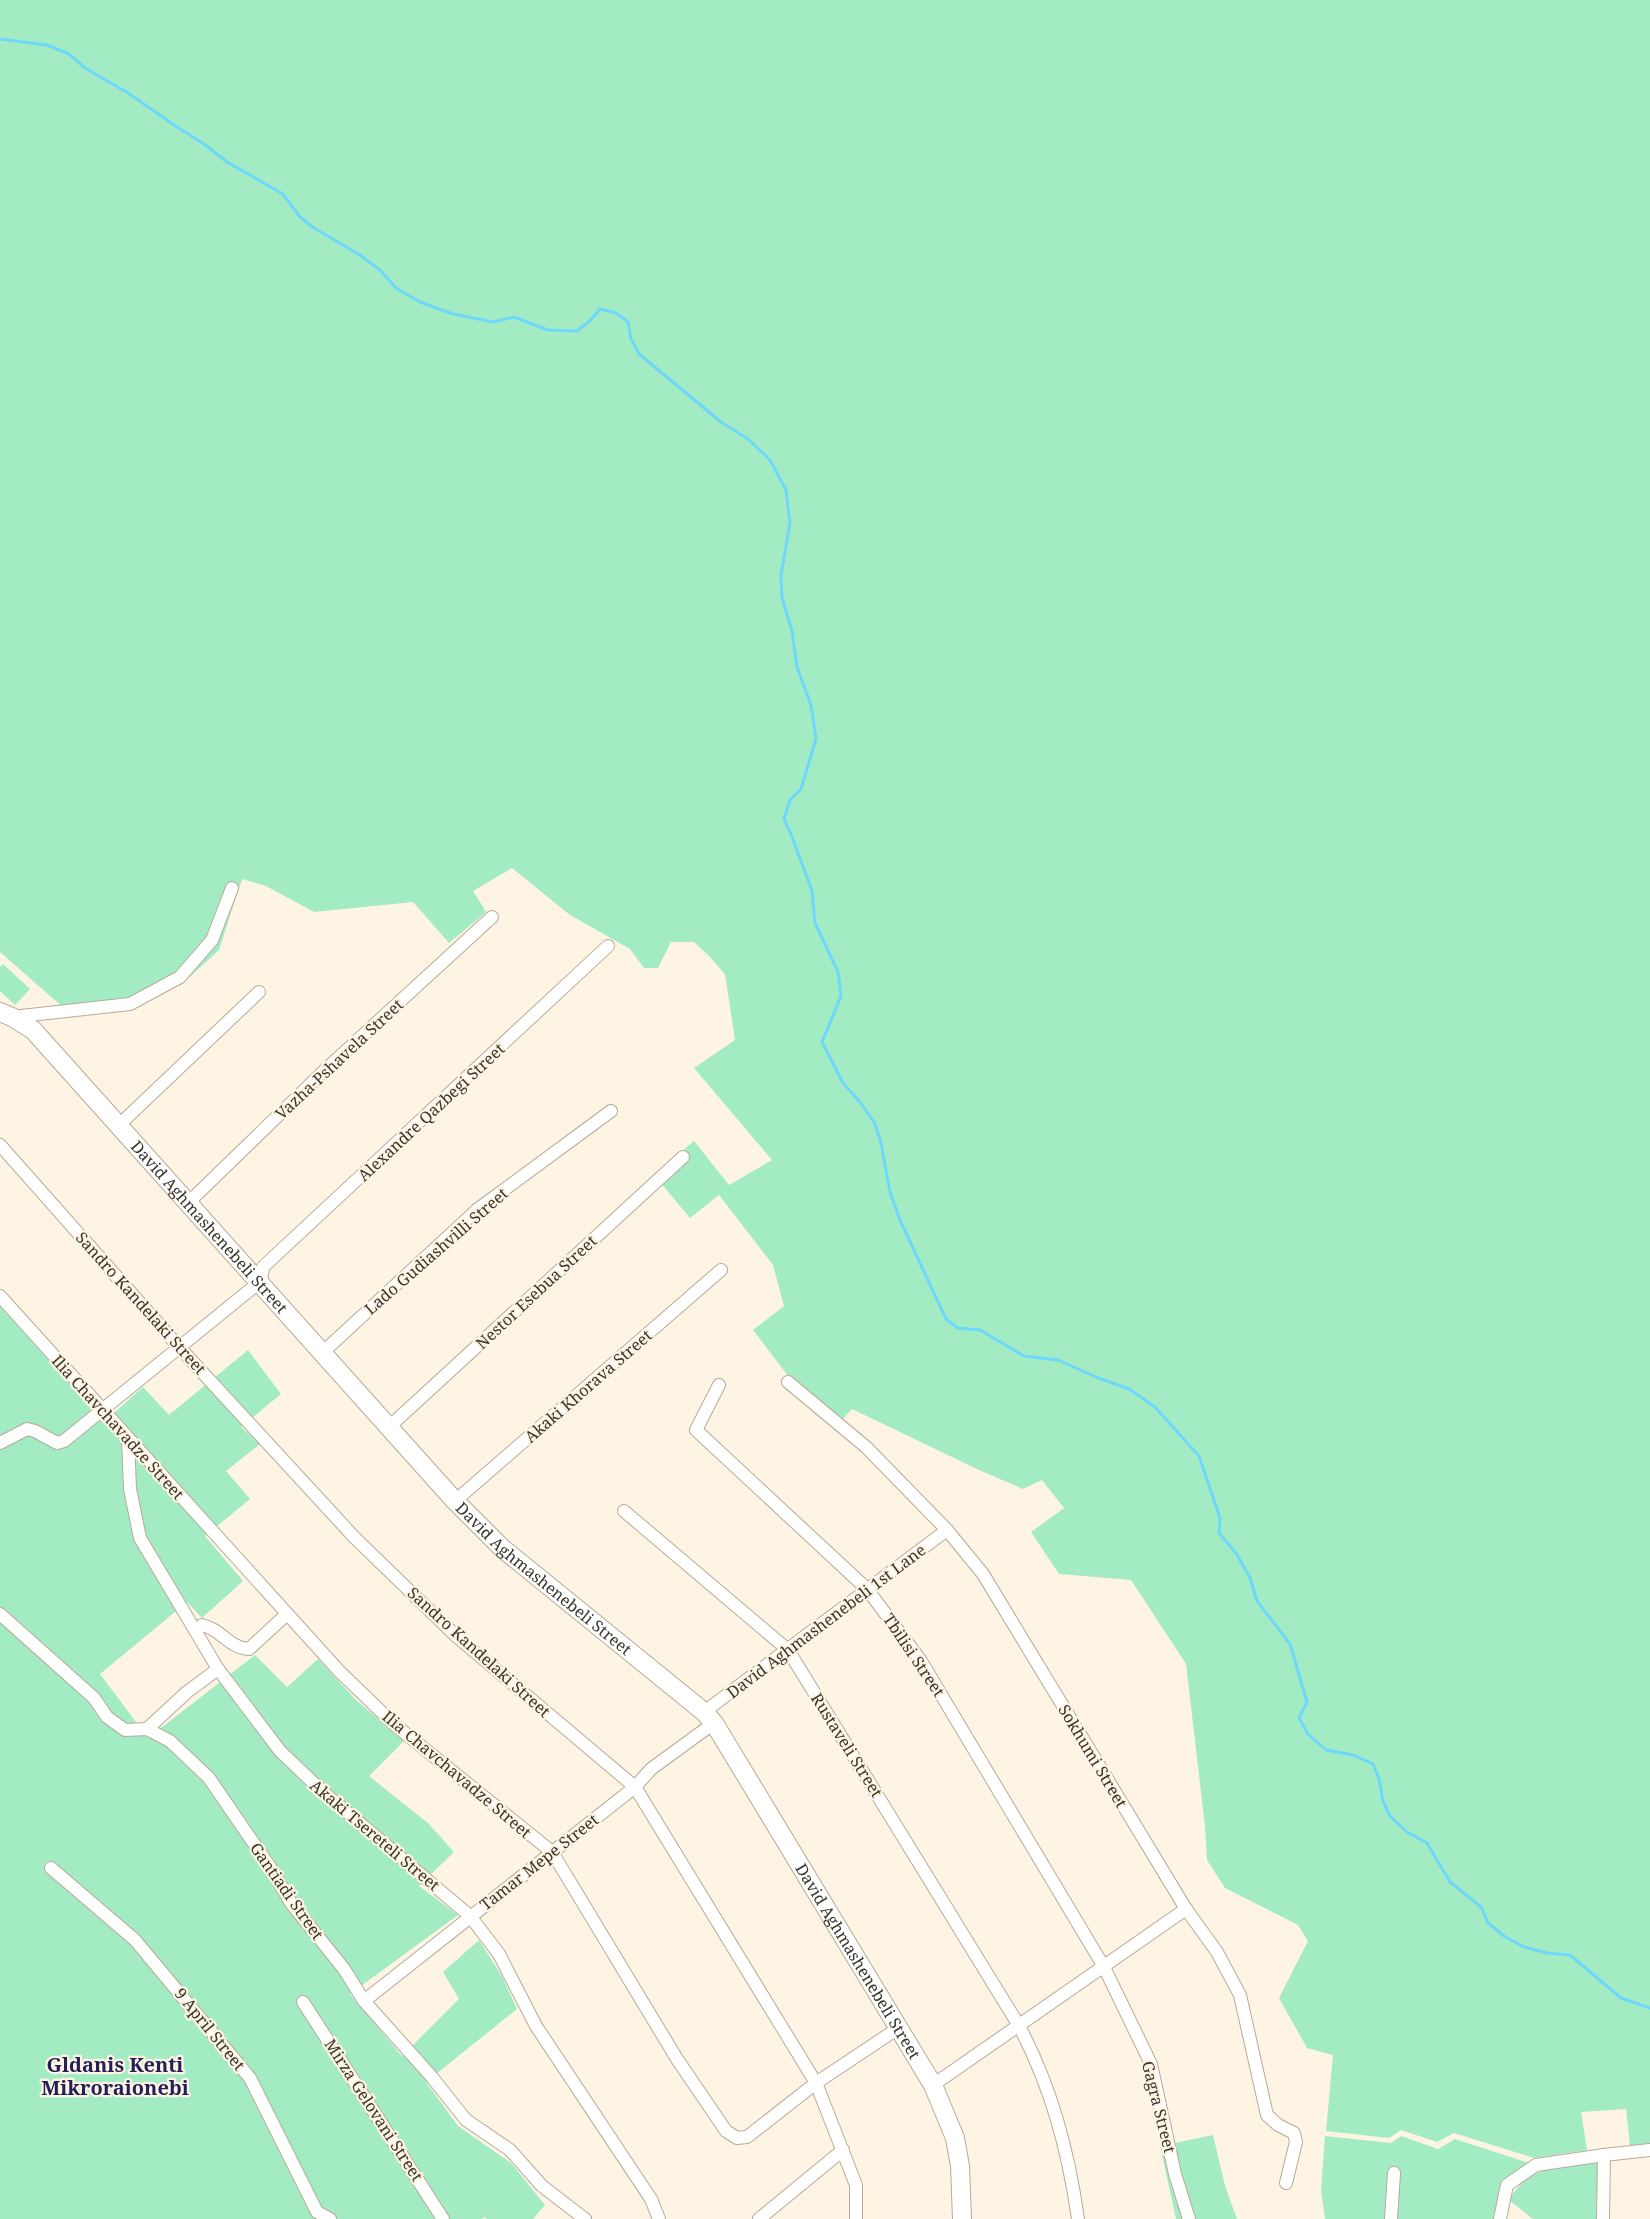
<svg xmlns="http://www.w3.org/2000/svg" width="1650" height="2219" viewBox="0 0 1650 2219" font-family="'Noto Serif',serif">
<rect width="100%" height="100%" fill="#fef4e3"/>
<g fill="#a3ecc3">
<path d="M 0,0 L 1650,0 L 1650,2143 L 1630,2146 L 1626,2109 L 1581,2112 L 1587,2150 L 1534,2158 L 1454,2133 L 1437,2142 L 1401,2130 L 1389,2138 L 1326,2131 L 1333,2055 L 1307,2048 L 1279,1998 L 1308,1941 L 1298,1925 L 1225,1888 L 1207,1860 L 1205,1826 L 1186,1664 L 1131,1580 L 1059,1574 L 1031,1532 L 1064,1508 L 1042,1480 L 1023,1489 L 979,1470 L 852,1409 L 842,1420 L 789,1377 L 753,1330 L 784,1306 L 773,1265 L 719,1195 L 690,1218 L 654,1175 L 694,1141 L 729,1185 L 772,1160 L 694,1068 L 735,1040 L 725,974 L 708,955 L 694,942 L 671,942 L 658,968 L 644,968 L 630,949 L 570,915 L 512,868 L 473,891 L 486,912 L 449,943 L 413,902 L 314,912 L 266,886 L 242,879 L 219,950 L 181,985 L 121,1002 L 65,1009 L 0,952 Z"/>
<path d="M 3,964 L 30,989 L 15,1005 L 0,991 L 0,967 Z"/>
<path d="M 0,1306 L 104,1422 L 143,1387 L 169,1415 L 248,1350 L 281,1394 L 241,1427 L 260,1444 L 226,1471 L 250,1499 L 205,1536 L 243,1581 L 202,1618 L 187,1602 L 100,1674 L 148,1738 L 255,1655 L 287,1687 L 318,1659 L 355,1699 L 404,1741 L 369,1776 L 429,1824 L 454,1852 L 419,1886 L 458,1915 L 350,1994 L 402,2056 L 459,1999 L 443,1972 L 479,1940 L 503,1978 L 517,2009 L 426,2082 L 458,2126 L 511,2163 L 545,2205 L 533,2219 L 487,2219 L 484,2217 L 482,2219 L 0,2219 Z"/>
<path d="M 1213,2135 L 1225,2186 L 1237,2219 L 1176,2219 L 1160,2146 Z"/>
<path d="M 1325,2136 L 1391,2143 L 1401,2136 L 1438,2149 L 1455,2139 L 1529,2163 L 1502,2183 L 1493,2217 L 1495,2219 L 1325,2219 L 1321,2190 Z"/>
<path d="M 1598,2163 L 1596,2219 L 1533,2219 L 1509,2200 C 1531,2163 1559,2168 1598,2163 Z"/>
</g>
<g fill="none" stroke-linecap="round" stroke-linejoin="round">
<path stroke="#70d7fc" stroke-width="3" d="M 0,39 L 47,45 L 69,54 L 85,68 L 128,93 L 177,127 L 204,144 L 227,162 L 283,194 L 300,217 L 314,228 L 360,255 L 380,270 L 396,288 L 420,302 L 453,314 L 493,322 L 514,317 L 548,330 L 577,331 L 590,321 L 600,309 L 616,313 L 628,322 L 631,339 L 639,354 L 721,422 L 748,439 L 770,460 L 786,490 L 790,523 L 781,575 L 782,598 L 792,631 L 797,667 L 811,705 L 816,739 L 801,789 L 790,800 L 784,819 L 791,834 L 812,891 L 815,923 L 838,972 L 841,996 L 822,1042 L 843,1083 L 861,1103 L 875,1124 L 881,1143 L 890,1192 L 900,1220 L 946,1319 L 958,1328 L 980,1330 L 1024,1356 L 1058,1360 L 1096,1377 L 1129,1389 L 1155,1407 L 1199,1456 L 1220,1518 L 1219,1533 L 1236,1553 L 1250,1578 L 1257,1601 L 1290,1644 L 1307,1702 L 1299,1718 L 1308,1734 L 1326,1750 L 1353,1755 L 1373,1764 L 1379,1779 L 1383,1801 L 1390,1816 L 1407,1832 L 1427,1843 L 1450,1882 L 1481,1907 L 1488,1923 L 1504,1936 L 1524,1947 L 1547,1953 L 1570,1955 L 1621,1998 L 1650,2008"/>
<defs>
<g id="street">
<path d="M 12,1017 L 130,1004 L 180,977 L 212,940 L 232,888"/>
<path d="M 118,1126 L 259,992"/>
<path d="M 0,1145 L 179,1347 L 354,1537 L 456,1636 L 635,1787 L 816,2083 L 856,2185 L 856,2219"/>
<path d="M 188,1203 L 324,1071 L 492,917"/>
<path d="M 0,1296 L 339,1671 L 395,1725 L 552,1852 L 677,2059 L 726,2131 L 737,2138 L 747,2137 L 816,2083 L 900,2027"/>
<path d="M 322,1353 L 478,1209 L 611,1111"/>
<path d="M 788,1382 L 866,1447 L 947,1530 L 983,1574 L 1186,1909 L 933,2085"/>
<path d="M 719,1385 L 696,1430 L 867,1589 L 921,1661 L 1104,1967 L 1151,2064 L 1175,2174 L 1189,2219"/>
<path d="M 389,1427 L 683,1157"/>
<path d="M 128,1438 L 130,1489 L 140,1538 L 218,1669 L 280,1751 L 323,1792 L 470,1916 L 499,1954 L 536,2026 L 651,2199 L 659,2219"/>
<path d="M 0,1443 L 27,1429 L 35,1431 L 57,1443 L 64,1441 L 261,1281 L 263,1267 L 608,946"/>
<path d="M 455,1501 L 721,1270"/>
<path d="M 624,1511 L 788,1650 L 1018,2024 C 1051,2086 1068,2149 1078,2219"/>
<path d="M 0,1614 L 94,1698 L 107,1717 L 125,1730 L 147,1729 L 170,1741 L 209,1778 L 270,1867 L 291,1903 L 344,1969 L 364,2001 L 431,2076 L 466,2120 L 510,2150 L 542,2186 L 585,2219"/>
<path d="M 196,1630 L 202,1625 C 221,1629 229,1648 249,1649 L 287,1614"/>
<path d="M 704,1712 L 947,1530"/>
<path d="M 147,1729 L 187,1692 L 218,1669"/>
<path d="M 51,1868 L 135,1940 L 250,2078 L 317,2212 L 330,2219"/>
<path d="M 1186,1909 L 1217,1952 L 1240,1995 L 1267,2115 L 1278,2125 L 1294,2133 L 1296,2142 L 1286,2183"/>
<path d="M 364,2001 L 635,1787 L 651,1769 L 714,1723"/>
<path d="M 303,2002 L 443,2219"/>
<path d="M 759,2219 L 843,2150"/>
<path d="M 1391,2219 L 1394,2173"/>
<path d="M 1500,2219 L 1507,2185 L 1536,2165 L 1604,2155 L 1650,2150"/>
<path d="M 1603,2219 L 1604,2155"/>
</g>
<g id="secondary">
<path id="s1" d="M 0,1012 L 12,1017 L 33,1030 L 455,1501 L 502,1548 L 704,1712 L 714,1723 L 933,2085 L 955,2138 L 960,2166 L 962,2219"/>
</g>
</defs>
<use href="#street" stroke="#b7ab97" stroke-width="14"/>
<use href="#secondary" stroke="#b7ab97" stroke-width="20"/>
<use href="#street" stroke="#fff" stroke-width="12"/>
<use href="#secondary" stroke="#fff" stroke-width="18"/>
</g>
<g text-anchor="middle" stroke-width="4.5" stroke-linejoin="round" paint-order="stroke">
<g font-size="16" fill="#39352c" stroke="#fef4e3">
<text transform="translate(339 1059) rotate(-43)" y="6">Vazha-Pshavela Street</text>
<text transform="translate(431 1112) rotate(-43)" y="6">Alexandre Qazbegi Street</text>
<text dy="6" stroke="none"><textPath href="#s1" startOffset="302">David Aghmashenebeli Street</textPath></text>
<text transform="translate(436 1251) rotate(-41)" y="6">Lado Gudiashvilli Street</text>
<text transform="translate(536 1292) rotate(-43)" y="6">Nestor Esebua Street</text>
<text transform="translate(141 1303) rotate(48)" y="6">Sandro Kandelaki Street</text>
<text transform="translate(588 1386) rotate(-41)" y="6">Akaki Khorava Street</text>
<text transform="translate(118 1427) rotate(48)" y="6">Ilia Chavchavadze Street</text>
<text dy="6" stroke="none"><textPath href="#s1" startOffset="788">David Aghmashenebeli Street</textPath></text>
<text transform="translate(826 1621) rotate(-37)" y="6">David Aghmashenebeli 1st Lane</text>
<text transform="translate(479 1652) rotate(42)" y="6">Sandro Kandelaki Street</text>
<text transform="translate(914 1655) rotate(56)" y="6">Tbilisi Street</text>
<text transform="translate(847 1745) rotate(58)" y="6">Rustaveli Street</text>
<text transform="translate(1093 1756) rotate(59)" y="6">Sokhumi Street</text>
<text transform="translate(457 1774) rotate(40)" y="6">Ilia Chavchavadze Street</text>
<text transform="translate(375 1835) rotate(40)" y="6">Akaki Tsereteli Street</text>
<text transform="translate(539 1862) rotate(-38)" y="6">Tamar Mepe Street</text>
<text transform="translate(287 1891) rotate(55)" y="6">Gantiadi Street</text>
<text dy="6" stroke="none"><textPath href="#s1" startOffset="1290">David Aghmashenebeli Street</textPath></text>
<text transform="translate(210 2029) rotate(51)" y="6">9 April Street</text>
<text transform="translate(1159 2107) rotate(76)" y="6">Gagra Street</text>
<text transform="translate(374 2110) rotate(57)" y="6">Mirza Gelovani Street</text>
</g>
<g font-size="20" font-weight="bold" fill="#241f59" stroke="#fef4e3">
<text x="115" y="2072">Gldanis Kenti<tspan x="115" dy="23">Mikroraionebi</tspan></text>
</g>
</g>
</svg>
